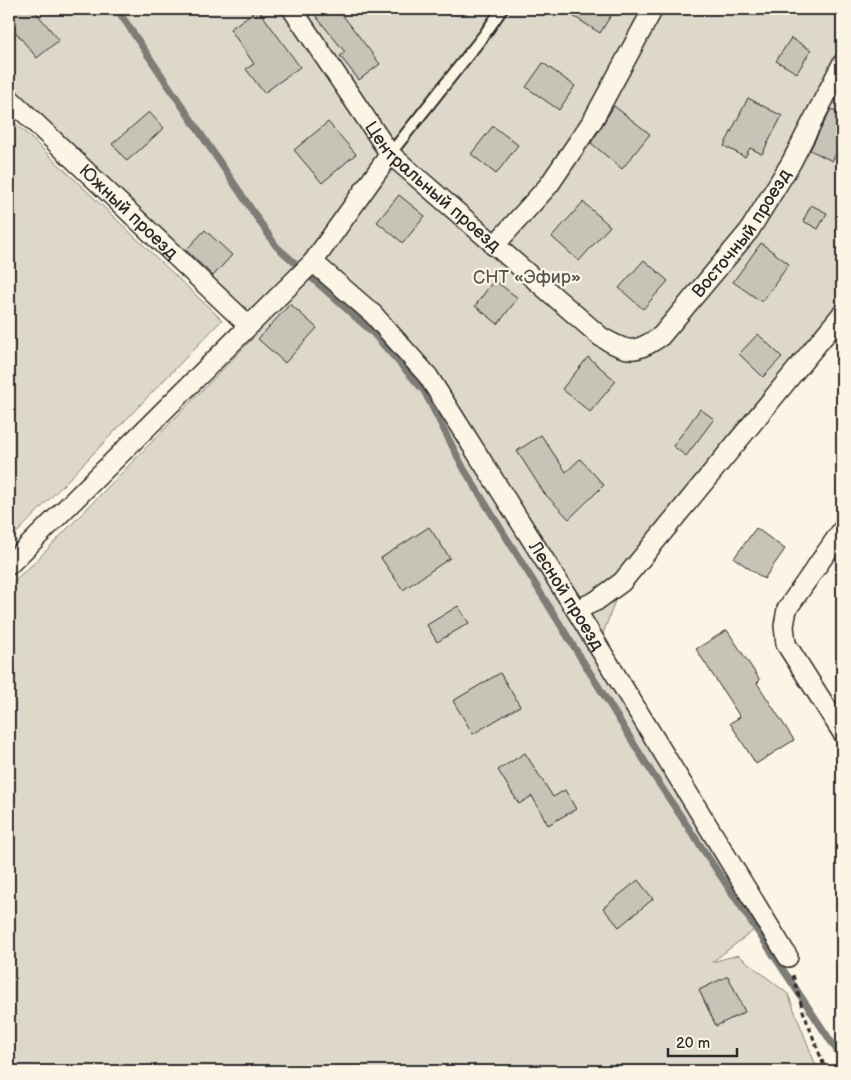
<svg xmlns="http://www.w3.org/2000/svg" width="851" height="1080" viewBox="0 0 851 1080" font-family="'Balsamiq Sans',sans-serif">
<rect width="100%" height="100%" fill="#fcf5e5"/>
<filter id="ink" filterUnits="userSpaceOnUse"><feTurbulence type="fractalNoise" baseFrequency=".02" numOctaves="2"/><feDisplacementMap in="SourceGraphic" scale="10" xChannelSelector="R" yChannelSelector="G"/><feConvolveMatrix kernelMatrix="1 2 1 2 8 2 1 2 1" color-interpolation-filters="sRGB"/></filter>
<g filter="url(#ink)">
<g fill="#ded8ca" stroke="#84827a">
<path d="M 9,9 L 842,9 L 842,314 L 622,582 L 597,650 L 766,921 L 712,962 L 738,955 L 788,994 L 818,1071 L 9,1071 L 9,585 L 32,565 L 253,338 L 248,325 L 9,98 Z"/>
<path d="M 9,117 L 222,320 L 9,541 Z"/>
</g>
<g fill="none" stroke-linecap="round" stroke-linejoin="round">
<path stroke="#7d7b74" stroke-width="7" d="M 117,9 L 276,246 L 372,332 L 424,391 L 464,469 L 652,773 L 842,1058"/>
</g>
<g fill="#c8c3b7" stroke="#2b2b2b">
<path d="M 9,9 L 33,9 L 59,40 L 37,58 L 9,24 Z"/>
<path d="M 258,9 L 300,67 L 264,93 L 246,69 L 254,64 L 230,29 Z"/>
<path d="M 310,9 L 338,9 L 380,64 L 359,80 L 340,56 L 345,52 Z"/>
<path d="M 562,9 L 615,9 L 600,33 Z"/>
<path d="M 791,38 L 811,50 L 797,73 L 776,61 Z"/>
<path d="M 543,63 L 575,86 L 559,110 L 526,87 Z"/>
<path d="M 748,98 L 782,116 L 762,154 L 750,148 L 745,157 L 724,146 Z"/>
<path d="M 614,106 L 650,134 L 622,169 L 591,143 Z"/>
<path d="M 831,109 L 842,115 L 842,142 L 832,161 L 810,150 Z"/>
<path d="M 149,112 L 164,128 L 127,161 L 112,144 Z"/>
<path d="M 328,122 L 356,154 L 322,183 L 294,150 Z"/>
<path d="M 493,126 L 518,145 L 496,174 L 471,154 Z"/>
<path d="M 399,195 L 425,216 L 403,243 L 377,222 Z"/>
<path d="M 583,202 L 610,226 L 579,261 L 552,237 Z"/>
<path d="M 811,205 L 827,213 L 818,229 L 803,221 Z"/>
<path d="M 205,230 L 232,255 L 213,276 L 186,250 Z"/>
<path d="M 761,243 L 789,264 L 762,302 L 733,282 Z"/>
<path d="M 644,260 L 668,281 L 643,309 L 619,288 Z"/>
<path d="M 494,280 L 518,298 L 498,324 L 475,306 Z"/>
<path d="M 290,304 L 317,328 L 285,363 L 258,339 Z"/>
<path d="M 758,334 L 782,357 L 763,377 L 739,354 Z"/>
<path d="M 588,357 L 616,381 L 590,412 L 562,389 Z"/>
<path d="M 700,409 L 714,419 L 686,456 L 673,446 Z"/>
<path d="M 541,435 L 566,472 L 580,459 L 604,485 L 569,519 L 544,493 L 517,451 Z"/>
<path d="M 429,527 L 450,558 L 403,590 L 381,558 Z"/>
<path d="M 756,528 L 785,549 L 764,579 L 734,558 Z"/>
<path d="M 458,606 L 469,623 L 437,642 L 427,625 Z"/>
<path d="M 727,630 L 760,680 L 757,683 L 794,740 L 756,764 L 730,723 L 740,717 L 696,649 Z"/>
<path d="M 500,673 L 520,706 L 473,734 L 453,701 Z"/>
<path d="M 525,753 L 553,797 L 565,790 L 576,809 L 548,825 L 532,796 L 519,804 L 498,770 Z"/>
<path d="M 638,880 L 653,899 L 619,927 L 603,908 Z"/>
<path d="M 728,976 L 745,1012 L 716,1026 L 699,990 Z"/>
</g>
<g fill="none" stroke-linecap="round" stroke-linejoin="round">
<defs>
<path id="lane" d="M 390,154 L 484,35 L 502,9"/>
<g id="street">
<path id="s1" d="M 292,9 L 390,154 L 601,337 C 629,353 634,354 661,336 L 749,231 L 791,163 L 842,64"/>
<path id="s2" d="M 9,98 L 248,325"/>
<path d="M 494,246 L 549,185 L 593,120 L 653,9"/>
<path id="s3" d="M 313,262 L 373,314 L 428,376 L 576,610 L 788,957"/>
<path d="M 842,530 L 787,609 L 784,626 L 786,644 L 842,732"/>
<path d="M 9,565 L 313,262 L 390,154"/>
<path d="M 576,610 L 596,601 L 622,582 L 842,314"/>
</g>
</defs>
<use href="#lane" stroke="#2b2b2b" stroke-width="14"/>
<use href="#street" stroke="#2b2b2b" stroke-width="22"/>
<path stroke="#2b2b2b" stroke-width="3" stroke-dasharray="5 4" stroke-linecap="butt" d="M 793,975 L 803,1011 L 826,1071"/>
<use href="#lane" stroke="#fcf5e5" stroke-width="10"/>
<use href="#street" stroke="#fcf5e5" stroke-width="19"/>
</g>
</g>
<g text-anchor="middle" stroke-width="4.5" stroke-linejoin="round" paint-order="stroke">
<g font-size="18" fill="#2b2b2b" stroke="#fcf5e5">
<text dy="6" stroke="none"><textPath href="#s1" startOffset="228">Центральный проезд</textPath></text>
<text dy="6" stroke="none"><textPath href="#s2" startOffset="165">Южный проезд</textPath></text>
<text dy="6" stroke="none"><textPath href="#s1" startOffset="651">Восточный проезд</textPath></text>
<text dy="6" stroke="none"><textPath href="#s3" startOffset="422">Лесной проезд</textPath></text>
</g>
<g font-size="18" fill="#585653" stroke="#fcf5e5">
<text x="527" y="283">СНТ «Эфир»</text>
</g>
</g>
<rect width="851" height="1080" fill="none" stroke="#fcf5e5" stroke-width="30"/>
<rect x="15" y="15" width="821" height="1050" fill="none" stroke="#2b2b2b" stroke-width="2" filter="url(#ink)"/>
<path d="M668 1048v8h69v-8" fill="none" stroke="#2b2b2b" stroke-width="2.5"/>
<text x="676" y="1048" font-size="15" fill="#2b2b2b" stroke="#fcf5e5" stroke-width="4" paint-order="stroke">20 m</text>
</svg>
